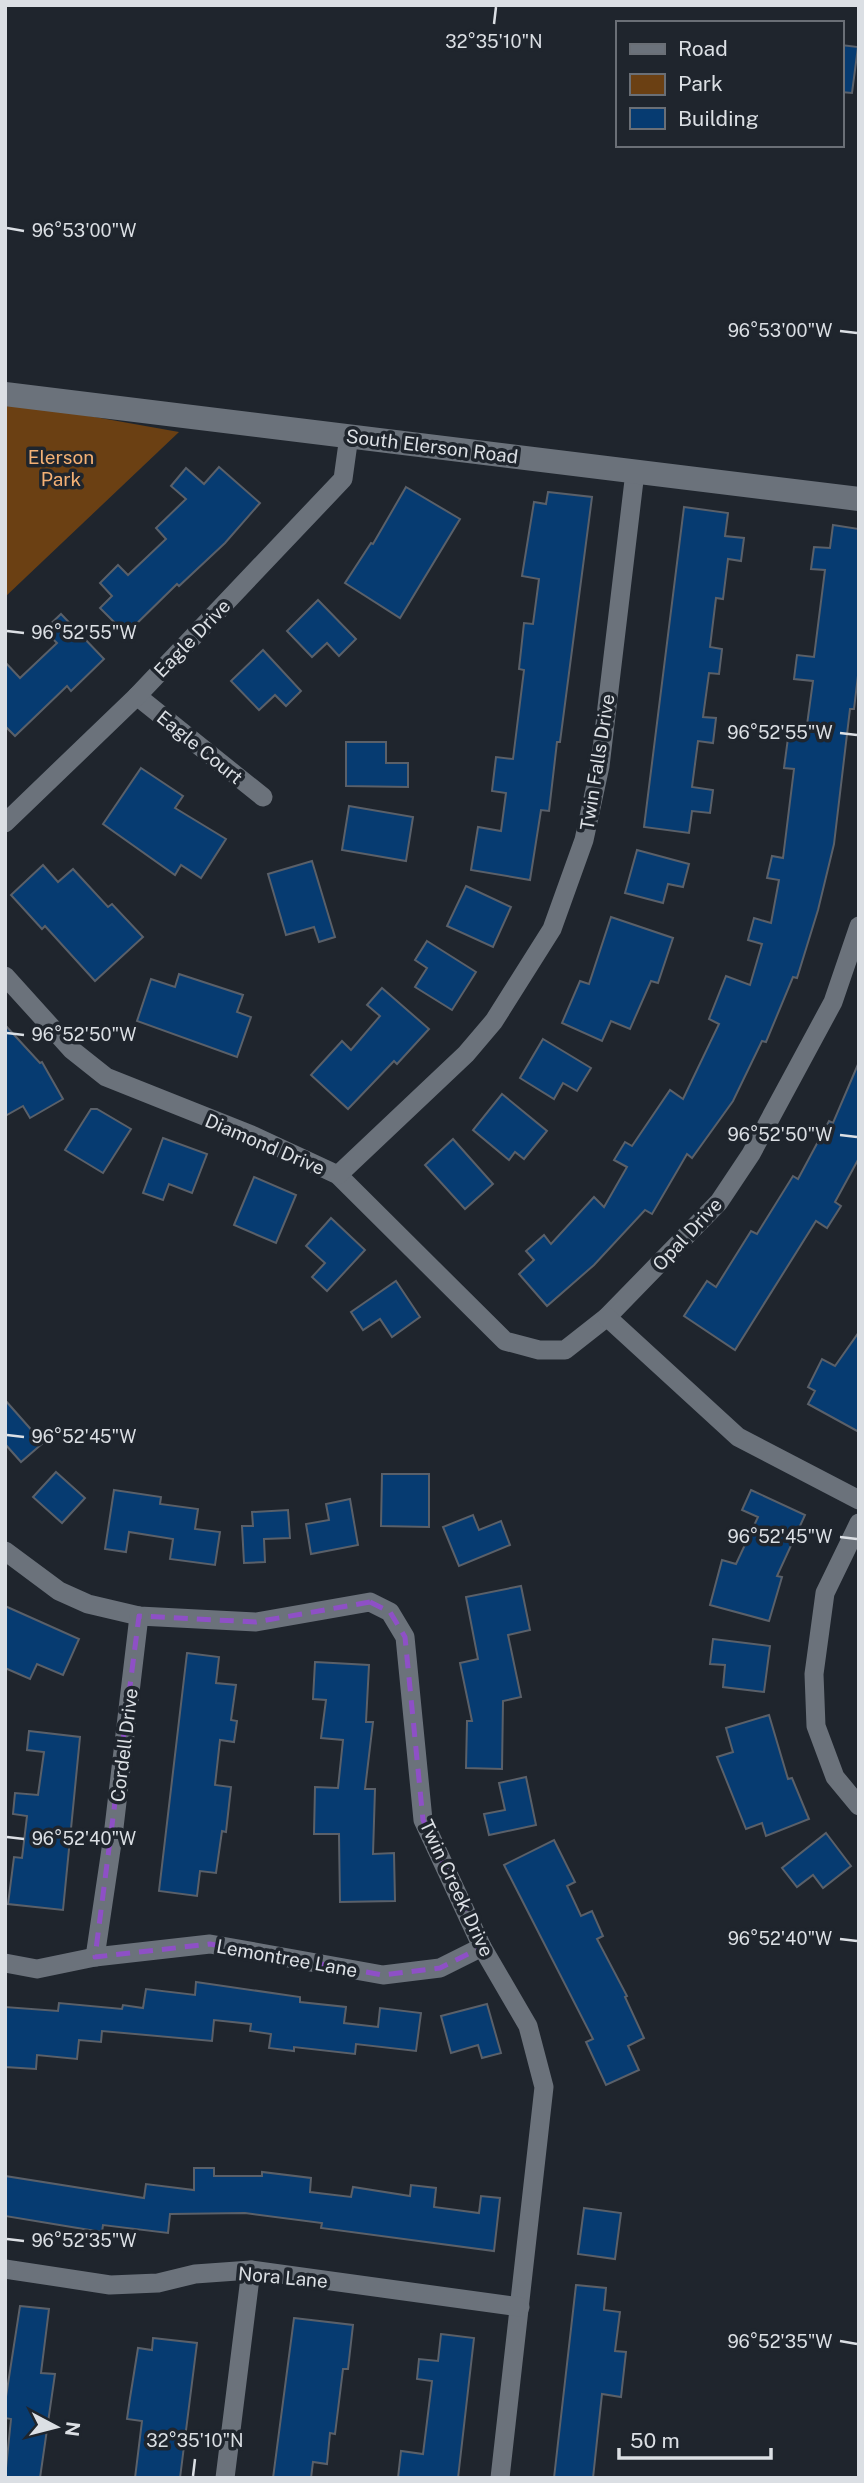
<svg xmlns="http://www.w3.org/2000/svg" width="864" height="2483" viewBox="0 0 864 2483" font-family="'Public Sans',sans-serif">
<rect width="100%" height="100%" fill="#1f252d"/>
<path fill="#6b4013" d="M 5,401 L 179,432 L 5,597 Z"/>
<g fill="#063b71" stroke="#5a6069" stroke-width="2">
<path d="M 841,45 L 858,47 L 852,93 L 841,92 Z"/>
<path d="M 219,467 L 260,503 L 225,543 L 179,586 L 177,584 L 126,634 L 100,608 L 112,596 L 100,583 L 118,565 L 128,575 L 166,539 L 156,528 L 186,499 L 171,486 L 186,468 L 204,484 Z"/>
<path d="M 406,487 L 460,519 L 400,618 L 345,583 L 371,543 L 373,544 Z"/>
<path d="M 548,492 L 592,497 L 560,742 L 557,742 L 549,811 L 541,810 L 530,880 L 471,870 L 478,827 L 501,831 L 506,793 L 492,791 L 496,757 L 513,759 L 524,670 L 519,669 L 524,623 L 533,624 L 539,579 L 522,576 L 534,502 L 546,504 Z"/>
<path d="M 684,507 L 728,513 L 725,536 L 744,538 L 741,561 L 728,559 L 723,599 L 716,598 L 710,647 L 722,649 L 719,674 L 709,673 L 703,717 L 716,718 L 713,743 L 698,741 L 692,787 L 713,790 L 710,813 L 692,811 L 689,833 L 644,827 Z"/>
<path d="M 833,525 L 859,529 L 859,667 L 854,709 L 850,709 L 834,844 L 818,910 L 797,978 L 793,977 L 766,1042 L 762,1041 L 733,1101 L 692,1158 L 687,1154 L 652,1214 L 645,1210 L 594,1265 L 547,1306 L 519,1274 L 534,1260 L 526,1251 L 544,1235 L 551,1244 L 594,1197 L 604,1207 L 627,1167 L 614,1160 L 625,1142 L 632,1146 L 670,1090 L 683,1099 L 719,1024 L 709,1019 L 726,976 L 750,985 L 762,944 L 748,940 L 754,918 L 771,923 L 779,880 L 767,878 L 772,856 L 783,858 L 794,769 L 784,768 L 790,723 L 807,725 L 813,681 L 794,679 L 797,655 L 814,657 L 825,570 L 811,569 L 814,547 L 830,548 Z"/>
<path d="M 318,600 L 356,639 L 339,656 L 327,643 L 312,657 L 287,631 Z"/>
<path d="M 61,614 L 104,659 L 71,691 L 67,686 L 15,736 L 5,726 L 5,662 L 20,678 L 57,643 L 44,630 Z"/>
<path d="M 263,650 L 301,691 L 286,706 L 275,695 L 259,710 L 231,681 Z"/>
<path d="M 346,742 L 386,742 L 386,763 L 408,763 L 408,787 L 346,786 Z"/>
<path d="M 141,768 L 183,796 L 175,808 L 226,839 L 201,878 L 181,865 L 175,875 L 103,824 Z"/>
<path d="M 349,806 L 413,817 L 406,861 L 342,850 Z"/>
<path d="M 637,850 L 689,864 L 683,887 L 668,884 L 663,903 L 625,893 Z"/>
<path d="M 312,861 L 335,937 L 319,942 L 314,927 L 286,935 L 268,874 Z"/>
<path d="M 43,865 L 58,882 L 73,869 L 108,907 L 112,904 L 143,937 L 95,981 L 45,926 L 42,929 L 11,895 Z"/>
<path d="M 466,886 L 511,907 L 493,947 L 447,926 Z"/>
<path d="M 611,917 L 673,938 L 658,983 L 651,981 L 630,1029 L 611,1021 L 602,1041 L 562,1023 L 580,981 L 589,984 Z"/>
<path d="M 427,941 L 476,972 L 452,1010 L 415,987 L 427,968 L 415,960 Z"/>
<path d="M 179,974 L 243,995 L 237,1012 L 251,1017 L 237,1057 L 137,1021 L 151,979 L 175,987 Z"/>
<path d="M 382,988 L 429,1029 L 397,1064 L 394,1061 L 348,1109 L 311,1075 L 342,1041 L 351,1050 L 380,1016 L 367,1005 Z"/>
<path d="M 5,1025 L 40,1063 L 42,1062 L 63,1099 L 30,1118 L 23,1106 L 5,1116 Z"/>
<path d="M 543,1039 L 591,1068 L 577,1091 L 563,1083 L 554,1099 L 520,1078 Z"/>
<path d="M 859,1062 L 859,1158 L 835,1202 L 841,1206 L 827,1228 L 816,1221 L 735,1350 L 684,1316 L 707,1281 L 716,1287 L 751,1231 L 757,1234 L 793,1176 L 798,1179 L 829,1121 L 833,1123 Z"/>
<path d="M 502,1094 L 547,1131 L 524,1159 L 515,1152 L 509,1160 L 473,1130 Z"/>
<path d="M 91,1109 L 97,1109 L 131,1129 L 103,1173 L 65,1150 Z"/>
<path d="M 163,1138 L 207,1154 L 192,1193 L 169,1184 L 163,1200 L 143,1193 Z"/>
<path d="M 453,1139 L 493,1184 L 465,1209 L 425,1165 Z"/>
<path d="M 254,1177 L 296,1195 L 276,1243 L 234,1225 Z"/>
<path d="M 331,1218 L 365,1250 L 327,1291 L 312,1277 L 325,1263 L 306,1246 Z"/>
<path d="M 396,1281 L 420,1317 L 392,1337 L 380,1319 L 363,1330 L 351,1312 Z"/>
<path d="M 859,1332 L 859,1432 L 808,1404 L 815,1391 L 808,1387 L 822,1359 L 835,1366 Z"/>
<path d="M 5,1400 L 43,1443 L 21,1462 L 5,1444 Z"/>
<path d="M 56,1472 L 85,1498 L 62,1523 L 33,1497 Z"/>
<path d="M 382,1474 L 429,1474 L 429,1527 L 381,1526 Z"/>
<path d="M 114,1490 L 161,1497 L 160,1504 L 198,1509 L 195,1529 L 220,1532 L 215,1565 L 170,1559 L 173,1539 L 129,1532 L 126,1552 L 105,1549 Z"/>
<path d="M 751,1490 L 805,1515 L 777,1576 L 782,1577 L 769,1621 L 710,1605 L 722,1560 L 736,1564 L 758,1517 L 742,1510 Z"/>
<path d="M 350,1499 L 358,1545 L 311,1554 L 306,1524 L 329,1520 L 326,1504 Z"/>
<path d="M 288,1510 L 290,1538 L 264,1539 L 265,1562 L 244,1563 L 242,1526 L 253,1526 L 252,1512 Z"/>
<path d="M 473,1515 L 479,1530 L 501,1521 L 510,1545 L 459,1566 L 443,1527 Z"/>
<path d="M 521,1586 L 530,1630 L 508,1635 L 521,1697 L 503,1701 L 502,1769 L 466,1768 L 467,1721 L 472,1721 L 460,1663 L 478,1659 L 466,1597 Z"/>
<path d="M 5,1606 L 79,1639 L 63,1675 L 37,1664 L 30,1679 L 5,1668 Z"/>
<path d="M 713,1639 L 770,1646 L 764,1692 L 723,1687 L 725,1665 L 710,1664 Z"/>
<path d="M 187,1653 L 219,1657 L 216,1683 L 236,1685 L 231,1720 L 237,1721 L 234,1742 L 220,1740 L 215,1785 L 231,1787 L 226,1832 L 222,1831 L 216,1873 L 200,1871 L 197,1896 L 159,1891 Z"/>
<path d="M 315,1662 L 369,1665 L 366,1722 L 373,1722 L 365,1789 L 375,1789 L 373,1854 L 394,1853 L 395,1901 L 340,1902 L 339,1834 L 314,1834 L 315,1787 L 338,1788 L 343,1740 L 321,1738 L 326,1700 L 313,1699 Z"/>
<path d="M 769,1715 L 788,1779 L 792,1778 L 809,1819 L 766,1836 L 762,1823 L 746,1829 L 717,1757 L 733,1752 L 726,1728 Z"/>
<path d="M 29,1731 L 80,1737 L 63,1910 L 8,1904 L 14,1857 L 22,1858 L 27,1816 L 13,1814 L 15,1793 L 38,1795 L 44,1752 L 27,1750 Z"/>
<path d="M 526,1777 L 536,1825 L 489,1835 L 484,1814 L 505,1810 L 499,1783 Z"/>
<path d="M 826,1833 L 851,1866 L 823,1888 L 813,1875 L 797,1887 L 782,1868 Z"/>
<path d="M 554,1840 L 575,1882 L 567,1886 L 581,1916 L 592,1911 L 603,1936 L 597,1939 L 627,1996 L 625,1997 L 644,2038 L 628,2046 L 639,2070 L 606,2085 L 586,2042 L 593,2039 L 504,1865 Z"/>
<path d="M 196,1982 L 300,1997 L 300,2002 L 346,2007 L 344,2023 L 378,2027 L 380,2008 L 421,2013 L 416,2051 L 356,2044 L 355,2054 L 294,2047 L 294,2051 L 269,2048 L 271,2034 L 250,2031 L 251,2024 L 214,2020 L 212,2041 L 102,2031 L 101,2042 L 79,2040 L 77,2059 L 37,2055 L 36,2069 L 5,2067 L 5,2007 L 58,2011 L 59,2003 L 122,2009 L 123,2005 L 143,2008 L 146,1989 L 195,1995 Z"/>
<path d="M 487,2004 L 501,2053 L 482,2058 L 478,2045 L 451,2053 L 441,2016 Z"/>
<path d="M 194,2168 L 214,2168 L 214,2176 L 262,2176 L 262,2172 L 311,2178 L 310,2192 L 351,2197 L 353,2187 L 410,2196 L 411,2185 L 436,2188 L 434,2207 L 479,2213 L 481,2196 L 500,2198 L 494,2251 L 321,2228 L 322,2223 L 245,2213 L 170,2214 L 168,2233 L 103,2225 L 102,2232 L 5,2216 L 5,2176 L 144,2198 L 146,2184 L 194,2190 Z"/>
<path d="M 584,2208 L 621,2213 L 615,2259 L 578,2254 Z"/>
<path d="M 576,2285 L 606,2288 L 604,2310 L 620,2312 L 615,2351 L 626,2352 L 621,2397 L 602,2394 L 593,2478 L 554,2478 Z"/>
<path d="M 20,2306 L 49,2309 L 41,2373 L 55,2374 L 40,2478 L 5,2478 L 11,2419 L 5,2418 L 5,2403 Z"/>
<path d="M 294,2318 L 353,2325 L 348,2369 L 343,2369 L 335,2434 L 330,2433 L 327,2464 L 313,2462 L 311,2478 L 273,2478 Z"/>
<path d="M 441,2334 L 474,2338 L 458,2478 L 398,2478 L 401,2451 L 423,2454 L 432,2381 L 417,2379 L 419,2359 L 438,2361 Z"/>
<path d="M 153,2338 L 197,2343 L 180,2478 L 135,2478 L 142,2421 L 127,2419 L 130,2398 L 138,2348 L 152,2350 Z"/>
</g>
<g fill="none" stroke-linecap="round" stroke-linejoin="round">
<g stroke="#6b727b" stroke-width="19">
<path d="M 137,696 L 263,797"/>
<path d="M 5,823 L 137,696 L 343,479 L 349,436"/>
<path d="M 5,976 L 72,1050 L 106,1077 L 254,1136 L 338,1175 L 505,1341 L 539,1350 L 565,1350 L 607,1317 L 719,1202 L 751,1154 L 833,1002 L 859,926"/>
<path d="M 338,1175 L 466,1054 L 494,1021 L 552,929 L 584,840 L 600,766 L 635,472"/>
<path d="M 607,1317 L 738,1437 L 859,1500"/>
<path d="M 859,1523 L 825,1593 L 814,1674 L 816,1726 L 835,1777 L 859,1806"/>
<path d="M 5,1551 L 59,1591 L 88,1604 L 139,1616 L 256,1622 L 370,1602 L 390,1612 L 405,1637 L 423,1820 L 482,1947 L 528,2026 L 544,2087 L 500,2478"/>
<path d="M 95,1957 L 113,1836 L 139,1616"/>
<path d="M 5,1963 L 37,1969 L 95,1957 L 210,1944 L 383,1975 L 440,1968 L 482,1947"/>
<path d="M 5,2269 L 110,2285 L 158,2283 L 195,2274 L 251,2270 L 520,2307"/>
<path d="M 225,2478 L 251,2270"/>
</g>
<path stroke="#6b727b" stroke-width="24" d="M 5,394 L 859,499"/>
</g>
<path fill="none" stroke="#8e50c6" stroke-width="5" stroke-dasharray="14 9" stroke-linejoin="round" d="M 370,1602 L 390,1612 L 405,1637 L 423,1820 L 482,1947 L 440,1968 L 383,1975 L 210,1944 L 95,1957 L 139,1616 L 256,1622 Z"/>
<path fill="none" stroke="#dbdfe4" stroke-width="2.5" d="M 494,24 L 496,7M 7,228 L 24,231M 840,331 L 857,333M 7,631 L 24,633M 840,733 L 857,735M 7,1033 L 24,1035M 840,1135 L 857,1137M 7,1435 L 24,1437M 840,1537 L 857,1539M 7,1837 L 24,1839M 840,1939 L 857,1941M 7,2239 L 24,2241M 840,2341 L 857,2344M 193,2476 L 195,2459"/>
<g text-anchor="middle" stroke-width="7" stroke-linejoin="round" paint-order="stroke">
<g font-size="19" fill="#dbdfe4" stroke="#1f252d">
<text transform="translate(432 446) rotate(7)" y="7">South Elerson Road</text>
<text transform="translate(192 638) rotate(-46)" y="7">Eagle Drive</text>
<text transform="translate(200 747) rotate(39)" y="7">Eagle Court</text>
<text transform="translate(597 762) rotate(-81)" y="7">Twin Falls Drive</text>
<text transform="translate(265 1144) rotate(23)" y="7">Diamond Drive</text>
<text transform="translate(687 1234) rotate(-47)" y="7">Opal Drive</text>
<text transform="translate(124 1745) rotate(-83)" y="7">Cordell Drive</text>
<text transform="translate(457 1888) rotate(65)" y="7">Twin Creek Drive</text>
<text transform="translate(287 1958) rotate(10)" y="7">Lemontree Lane</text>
<text transform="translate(283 2277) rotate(5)" y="7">Nora Lane</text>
</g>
<g font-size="19" fill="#f4b175" stroke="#1f252d">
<text x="61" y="464">Elerson<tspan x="61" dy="22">Park</tspan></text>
</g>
</g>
<g font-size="18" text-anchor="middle" fill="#dbdfe4" stroke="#1f252d" stroke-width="7" stroke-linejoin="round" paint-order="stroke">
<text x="494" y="48">32°35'10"N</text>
<text x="84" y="237">96°53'00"W</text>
<text x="780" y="337">96°53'00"W</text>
<text x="84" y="639">96°52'55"W</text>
<text x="780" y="739">96°52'55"W</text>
<text x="84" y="1041">96°52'50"W</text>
<text x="780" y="1141">96°52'50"W</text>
<text x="84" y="1443">96°52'45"W</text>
<text x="780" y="1543">96°52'45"W</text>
<text x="84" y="1845">96°52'40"W</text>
<text x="780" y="1945">96°52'40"W</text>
<text x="84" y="2247">96°52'35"W</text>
<text x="780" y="2348">96°52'35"W</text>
<text x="195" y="2447">32°35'10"N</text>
</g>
<rect width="864" height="2483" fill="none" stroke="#dbdfe4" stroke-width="14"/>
<rect x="616" y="21" width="228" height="126" fill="#1f252d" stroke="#6a6f76" stroke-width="2"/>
<rect x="630" y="44" width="35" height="10" fill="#6b727b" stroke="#6a6f76" stroke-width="2"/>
<text x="678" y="56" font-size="21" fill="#dbdfe4">Road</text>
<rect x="630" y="74" width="35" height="21" fill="#6b4013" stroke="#6a6f76" stroke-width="2"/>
<text x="678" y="91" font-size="21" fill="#dbdfe4">Park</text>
<rect x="630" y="108" width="35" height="21" fill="#063b71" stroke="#6a6f76" stroke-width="2"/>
<text x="678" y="126" font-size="21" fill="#dbdfe4">Building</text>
<g transform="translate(56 2427) rotate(97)" stroke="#1f252d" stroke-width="5" paint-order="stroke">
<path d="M0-5L12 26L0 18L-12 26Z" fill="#dbdfe4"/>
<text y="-10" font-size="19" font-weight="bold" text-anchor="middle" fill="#dbdfe4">N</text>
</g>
<path d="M619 2448v10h152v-10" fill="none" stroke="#dbdfe4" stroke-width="3.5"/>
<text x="630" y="2448" font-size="21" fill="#dbdfe4" stroke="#1f252d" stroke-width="5" paint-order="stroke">50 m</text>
</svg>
